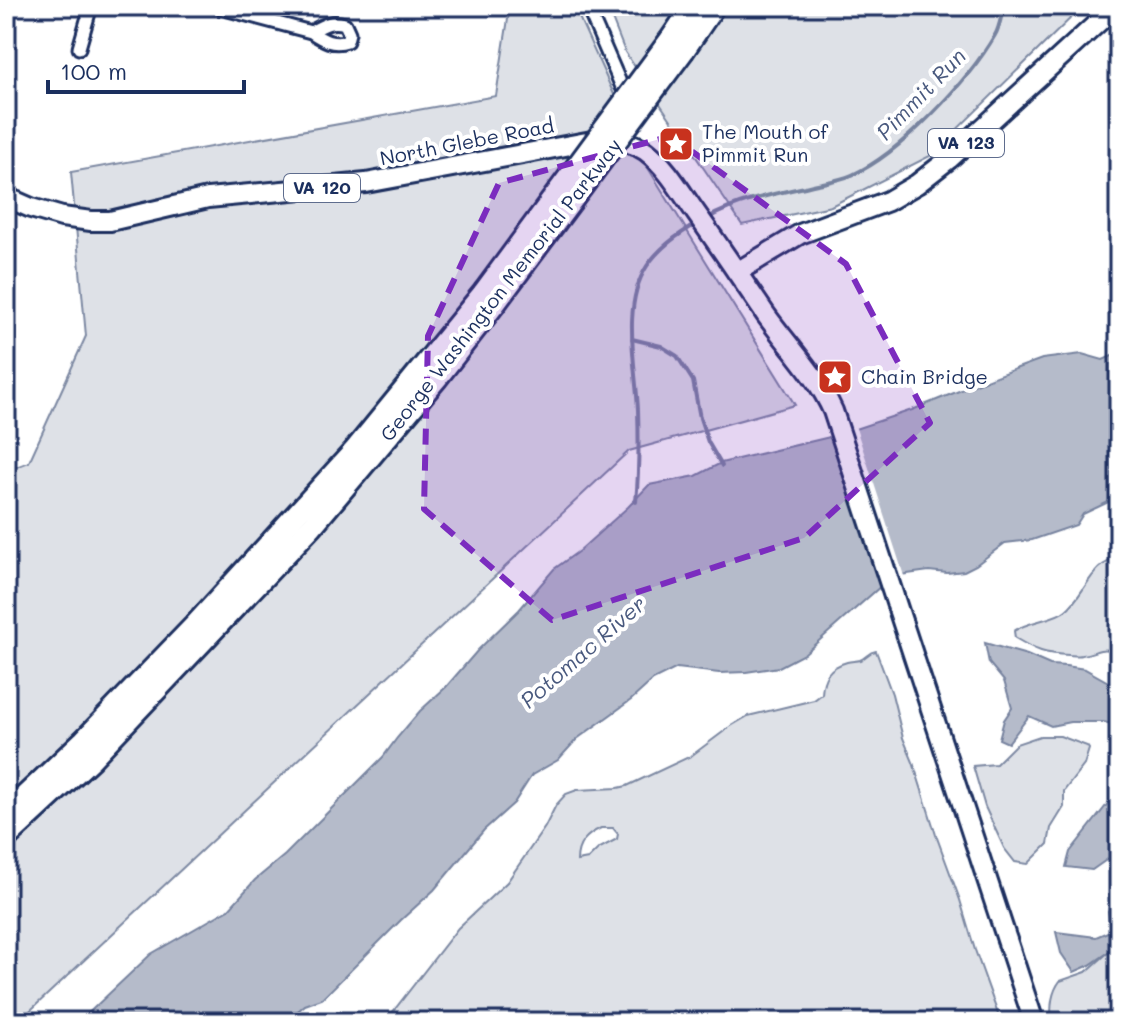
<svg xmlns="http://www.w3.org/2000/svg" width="1125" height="1028" viewBox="0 0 1125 1028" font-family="Mali,sans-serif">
<rect width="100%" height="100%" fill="#fff"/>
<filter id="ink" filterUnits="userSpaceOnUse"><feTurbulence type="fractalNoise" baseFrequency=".0125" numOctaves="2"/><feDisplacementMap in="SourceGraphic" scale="16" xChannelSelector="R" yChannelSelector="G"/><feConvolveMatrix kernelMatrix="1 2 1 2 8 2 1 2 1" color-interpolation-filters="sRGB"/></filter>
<g filter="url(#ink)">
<g fill="#dee1e7" stroke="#7c88a2" stroke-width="2" fill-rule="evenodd">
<path d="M 510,6 L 574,6 L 645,163 L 795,405 L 629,451 L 18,1022 L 6,1022 L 6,471 L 29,462 L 86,336 L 71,172 L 496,96 Z"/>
<path d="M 607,6 L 1083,6 L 930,156 L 831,206 L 742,225 L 625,52 Z"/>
<path d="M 1119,559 L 1119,654 C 1102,645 1099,652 1082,655 C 1080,656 1071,655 1069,655 C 1044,654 1037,651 1015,638 L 1014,631 C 1030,620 1055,620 1066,610 C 1084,596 1093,560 1119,559 Z"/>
<path d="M 876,651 L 892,694 L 903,738 L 913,762 L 936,835 L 960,900 L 975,950 L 999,1017 L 999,1022 L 385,1022 L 458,928 L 507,882 L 545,827 L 556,805 L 566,794 L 577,790 L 618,788 L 627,786 L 691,756 L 731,726 L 748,716 L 814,700 L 822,694 C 823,677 829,667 847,662 C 851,661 856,661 860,660 C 867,657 868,652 876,651 ZM 601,828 L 613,828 L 618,834 L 617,839 L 598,849 L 588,859 L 577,861 C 577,844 586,835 601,828 Z"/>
<path d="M 1040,736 L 1060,736 L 1087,746 L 1089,749 L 1084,765 L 1064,791 L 1064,807 L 1051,828 L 1048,844 L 1028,864 L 1015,862 L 1004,848 L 985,807 L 973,766 L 996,764 L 1016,744 Z"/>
<path d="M 1119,943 L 1119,1022 L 1052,1022 C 1050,1007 1051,993 1060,981 L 1086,972 Z"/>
</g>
<g fill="#b5bbca" stroke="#77839f" stroke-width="2">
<path d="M 1119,353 L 1119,497 L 1083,514 L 1076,525 L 1032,540 L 1005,543 L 976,565 L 964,571 L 947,573 L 929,571 L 900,575 L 889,579 L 804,654 L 779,667 L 746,672 L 719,673 L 677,668 L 653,680 L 631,700 L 577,739 L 558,760 L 532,775 L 514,803 L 484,830 L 434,890 L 401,920 L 322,999 L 305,1005 L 285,1022 L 79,1022 L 151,954 L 229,909 L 255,880 L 285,855 L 383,757 L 397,738 L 420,711 L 446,687 L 478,650 L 519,610 L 554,569 L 579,551 L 628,507 L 649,485 L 696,476 L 721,463 L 834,436 L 912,410 L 996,376 L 1042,359 L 1082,354 L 1103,360 Z"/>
<path d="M 985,643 L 1027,655 L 1050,665 L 1066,666 L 1085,669 L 1119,688 L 1119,725 L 1103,722 L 1070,722 L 1051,726 L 1029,716 L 1008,743 L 999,739 L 1004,720 L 1012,708 L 1004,681 L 989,663 Z"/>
<path d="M 1119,797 L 1119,851 L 1092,870 L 1066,867 L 1070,852 L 1109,802 Z"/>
<path d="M 1119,889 L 1119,945 L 1090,965 L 1074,972 L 1061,953 L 1056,932 L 1096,937 L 1110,931 L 1108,911 L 1115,890 Z"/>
</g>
<path fill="#fff" d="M 855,425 L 905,579 L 891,583 L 882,592 L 830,433 Z"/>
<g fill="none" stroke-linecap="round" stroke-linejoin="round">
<g stroke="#77839f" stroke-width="4">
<path d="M 706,219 C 736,202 772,194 805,187 C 820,183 838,181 852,175 C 900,154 969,80 995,35 C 1000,27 1001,15 1004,6"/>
<path d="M 632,339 L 661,346 L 677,356 L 693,381 L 700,418 L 708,442 L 722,466"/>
<path d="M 636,502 C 639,471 639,441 638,410 C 636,365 621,306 647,266 C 659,248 680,233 698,223"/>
</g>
<defs>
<g id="minor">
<path d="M 213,6 L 311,32 C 323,40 333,46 347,41 L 349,33 L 345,24 C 331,20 323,25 311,32"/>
<path d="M 587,6 L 628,101"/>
<path d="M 79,48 L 91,6"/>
</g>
<g id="primary">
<path d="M 6,197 L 31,208 L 62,217 L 91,221 L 110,221 L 208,198 L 366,183 L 592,141 C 610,139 631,140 646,151 C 667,167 681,192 696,213 C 720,247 743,281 766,315 C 789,347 817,375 833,411 L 1034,1022"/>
<path d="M 737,272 L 800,234 L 888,201 L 917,184 L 949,159 L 1116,6"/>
</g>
<g id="motorway">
<path d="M 670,40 L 693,6"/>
<path d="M 684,50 L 714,6"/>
<path d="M 6,814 L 84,740 L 195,625 L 354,451 L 484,292"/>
<path d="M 6,838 L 90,760 L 312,526 L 437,378 L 494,305"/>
</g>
</defs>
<use href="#minor" stroke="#1b2f5e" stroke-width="17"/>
<use href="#primary" stroke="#1b2f5e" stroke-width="24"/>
<use href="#motorway" stroke="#1b2f5e" stroke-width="26"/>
<use href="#minor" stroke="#fff" stroke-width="11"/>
<use href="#primary" stroke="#fff" stroke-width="18"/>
<use href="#motorway" stroke="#fff" stroke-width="20"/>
<defs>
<g id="motorway-bridge">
<path d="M 484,292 L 670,40"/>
<path d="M 494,305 L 684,50"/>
</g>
</defs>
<use href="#motorway-bridge" stroke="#1b2f5e" stroke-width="26" stroke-linecap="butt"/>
<use href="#motorway-bridge" stroke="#fff" stroke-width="20"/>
</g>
</g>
<path fill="#7b2cbf" fill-opacity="0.2" stroke="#7b2cbf" stroke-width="6" stroke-dasharray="16 10" stroke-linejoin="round" d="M 671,136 L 846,264 L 930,423 L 804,538 L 552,620 L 424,509 L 428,336 L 499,183 Z"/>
<defs>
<symbol id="sight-square" viewBox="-11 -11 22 22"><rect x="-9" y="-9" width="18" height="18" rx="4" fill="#c8321e" stroke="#fff"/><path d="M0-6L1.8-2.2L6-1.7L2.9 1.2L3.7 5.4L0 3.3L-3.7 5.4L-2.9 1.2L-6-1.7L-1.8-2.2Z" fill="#fff"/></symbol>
</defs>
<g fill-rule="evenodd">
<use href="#sight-square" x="656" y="124" width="40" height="40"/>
<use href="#sight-square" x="815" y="357" width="40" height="40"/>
</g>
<g text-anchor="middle" stroke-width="8" stroke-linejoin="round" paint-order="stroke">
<g fill="#fff" stroke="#5f6d8e" stroke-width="2">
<rect x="928" y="129" width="76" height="28" rx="6"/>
<rect x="284" y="174" width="76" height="28" rx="6"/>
</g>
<g font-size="18" font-weight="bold" fill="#1b2f5e">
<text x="966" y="149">VA 123</text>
<text x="322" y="194">VA 120</text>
</g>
<g font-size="20" fill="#1b2f5e" stroke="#fff" text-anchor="start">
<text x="702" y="139">The Mouth of<tspan x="702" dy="23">Pimmit Run</tspan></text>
<text x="861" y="384">Chain Bridge</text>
</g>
<g font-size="20" fill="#1b2f5e" stroke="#fff">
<text transform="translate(467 142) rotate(-11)" y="7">North Glebe Road</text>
<text transform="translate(501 290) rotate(-52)" y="7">George Washington Memorial Parkway</text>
</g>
<g font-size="22" font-style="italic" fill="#49597e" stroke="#fff">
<text transform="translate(921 94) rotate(-46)" y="8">Pimmit Run</text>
<text transform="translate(583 652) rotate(-41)" y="8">Potomac River</text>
</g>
</g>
<rect width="1125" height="1028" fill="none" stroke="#fff" stroke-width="32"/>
<rect x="16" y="16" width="1093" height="996" fill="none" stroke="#1b2f5e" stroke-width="3" filter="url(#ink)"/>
<path d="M48 80v12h196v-12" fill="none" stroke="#1b2f5e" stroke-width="4"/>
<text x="60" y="80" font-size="24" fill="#1b2f5e" stroke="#ffffff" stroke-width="6" paint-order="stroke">100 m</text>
</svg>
